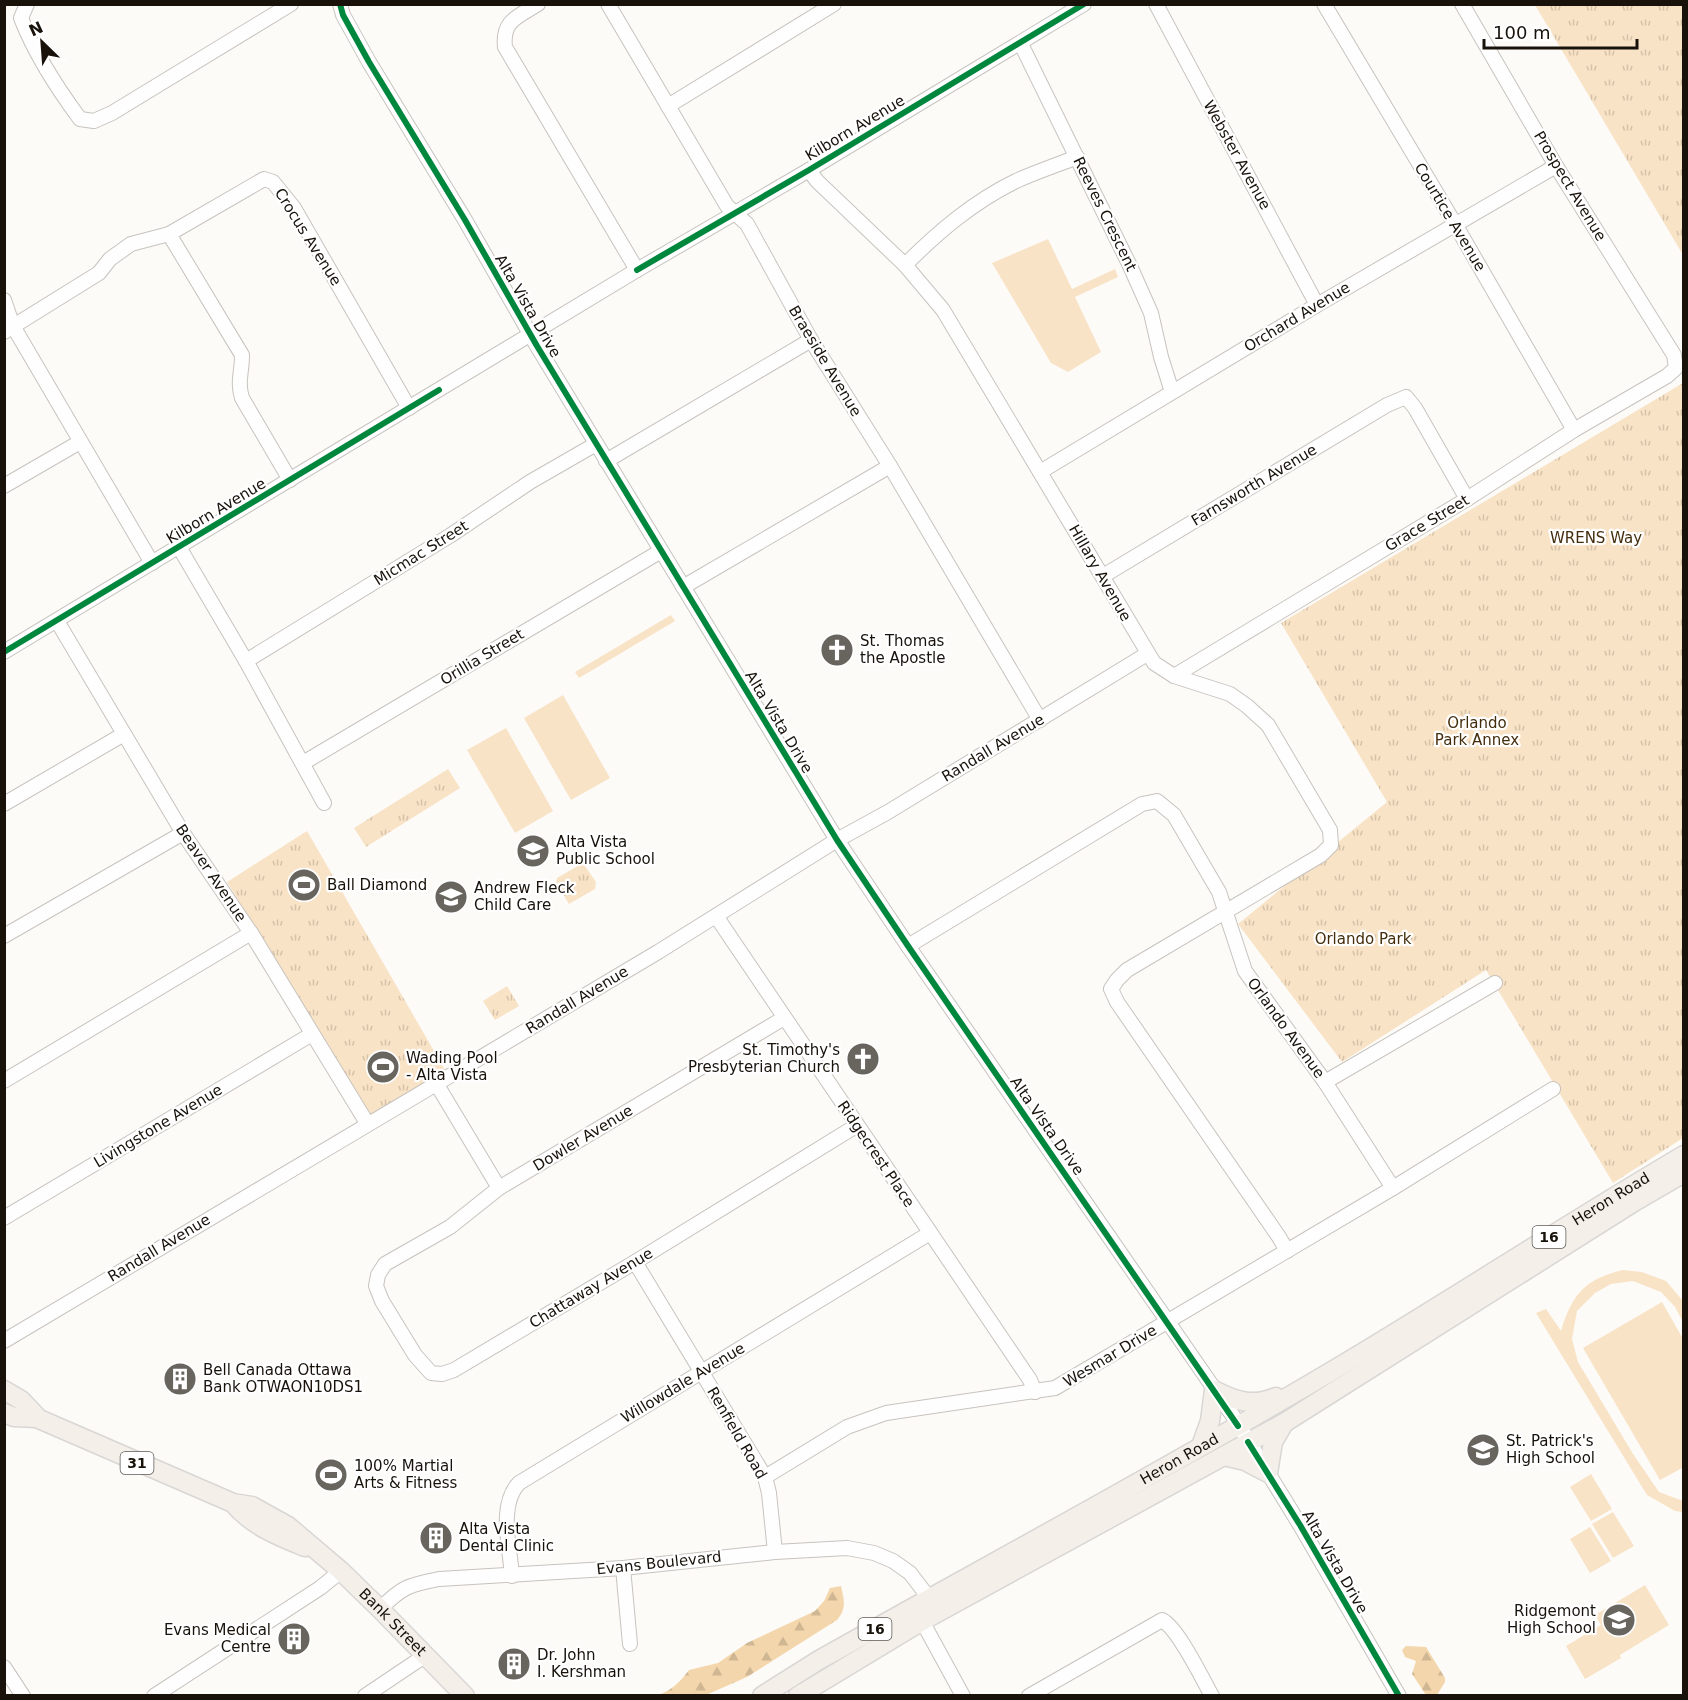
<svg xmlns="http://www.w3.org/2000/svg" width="1688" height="1700" viewBox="0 0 1688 1700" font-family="'DejaVu Sans',sans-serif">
<defs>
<pattern id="forest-firs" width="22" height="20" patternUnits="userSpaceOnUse" patternTransform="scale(1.5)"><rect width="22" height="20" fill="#f4d6ac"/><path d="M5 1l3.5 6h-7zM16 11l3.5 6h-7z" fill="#d0b793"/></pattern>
<pattern id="park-tufts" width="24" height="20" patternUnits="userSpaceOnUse" patternTransform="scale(1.5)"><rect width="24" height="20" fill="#f9e3c6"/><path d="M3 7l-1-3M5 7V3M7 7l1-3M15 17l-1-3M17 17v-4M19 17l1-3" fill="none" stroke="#d5c2a9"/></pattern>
<pattern id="water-rules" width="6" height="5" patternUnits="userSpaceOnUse" patternTransform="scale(1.5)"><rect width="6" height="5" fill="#7acedf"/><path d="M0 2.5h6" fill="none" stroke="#69b0be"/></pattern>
</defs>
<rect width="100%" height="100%" fill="#fdfbf8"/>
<g fill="#f9e3c6">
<path d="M 1048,239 L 1072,289 L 1115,269 L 1118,277 L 1075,297 L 1101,352 L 1068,372 L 1051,363 L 992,263 Z"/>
<path d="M 671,615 L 675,621 L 579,678 L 575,672 Z"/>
<path d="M 563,695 L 610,778 L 571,800 L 524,718 Z"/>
<path d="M 506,728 L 553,811 L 515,833 L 467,750 Z"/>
<path d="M 1623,1270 L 1642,1272 L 1666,1281 L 1683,1301 L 1683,1322 L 1675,1307 L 1661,1292 L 1633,1281 L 1611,1284 L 1595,1293 L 1577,1311 L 1572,1339 L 1578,1362 L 1633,1454 L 1659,1492 L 1683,1501 L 1683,1512 L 1675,1511 L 1647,1495 L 1536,1313 L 1546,1309 L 1561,1331 C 1572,1295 1584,1279 1623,1270 Z"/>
<path d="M 1662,1302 L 1683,1339 L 1684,1467 L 1660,1480 L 1583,1348 Z"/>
<path d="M 1591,1474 L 1612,1509 L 1591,1521 L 1570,1487 Z"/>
<path d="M 1613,1512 L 1634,1546 L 1613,1558 L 1592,1524 Z"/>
<path d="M 1590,1527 L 1611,1561 L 1590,1573 L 1570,1539 Z"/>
<path d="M 1645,1585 L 1669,1625 L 1620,1655 L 1621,1658 L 1585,1679 L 1566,1646 L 1601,1625 L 1595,1615 Z"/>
</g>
<g fill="url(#forest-firs)">
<path d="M 841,1586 C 844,1600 847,1608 837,1620 L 747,1677 L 706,1695 L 658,1695 C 671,1691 681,1681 689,1670 L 718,1663 L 747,1643 L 815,1611 L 824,1601 L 830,1588 Z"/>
<path d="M 1406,1646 L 1426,1647 L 1445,1678 L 1445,1682 L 1437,1695 L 1426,1695 L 1412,1674 L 1416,1661 L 1405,1657 L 1402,1650 Z"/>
</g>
<g fill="url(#park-tufts)">
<path d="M 1535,5 L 1683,5 L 1683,255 Z"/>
<path d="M 1683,383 L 1683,1138 L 1613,1183 L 1486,970 L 1342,1062 L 1238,924 L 1387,802 L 1281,623 Z"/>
<path d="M 448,769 L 460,788 L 366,847 L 354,828 Z"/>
<path d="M 307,831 L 445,1070 L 371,1115 L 227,882 Z"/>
<path d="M 583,863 L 596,882 L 595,889 L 569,904 L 556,883 L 557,878 Z"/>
<path d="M 507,986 L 519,1006 L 495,1020 L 483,1001 Z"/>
</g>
<path fill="url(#water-rules)" d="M 390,1051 L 400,1068 L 377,1083 L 366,1065 Z"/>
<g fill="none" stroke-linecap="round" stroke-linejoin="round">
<defs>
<g id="minor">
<path d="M 27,4 L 21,18 C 35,54 57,88 80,119 L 94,121 L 112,113 L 291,4"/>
<path d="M 340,4 L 343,15 L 369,62 L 465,220 L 537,346 L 837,840 L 908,946 L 1233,1416 L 1300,1525 L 1399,1696"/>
<path d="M 538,4 C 518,17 502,20 505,47 L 637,270"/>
<path d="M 608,4 L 727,206 L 747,224 L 811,340 L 890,466 L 1040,720"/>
<path d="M 1156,4 L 1317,305"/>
<path d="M 1324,4 L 1455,224 L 1574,430"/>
<path d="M 1021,44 L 1130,266 L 1151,313 L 1161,357 L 1172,392"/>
<path d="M 668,106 L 834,4"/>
<path d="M 809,170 L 817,181 L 905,265 L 943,310 L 1154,663 L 1174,676 L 1230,694 L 1247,706 L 1268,725 L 1330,830 L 1331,845 L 1321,855 L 1127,970 L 1117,980 L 1111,989 L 1117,1002 L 1279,1237 L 1287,1251"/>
<path d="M 169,234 L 242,355 C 242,373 237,381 242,398 L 290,480"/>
<path d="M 905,265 C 938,232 973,202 1016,181 C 1036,172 1057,165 1077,157"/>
<path d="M 4,300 L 13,326 L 152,563"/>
<path d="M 4,332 L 99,273 L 110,259 L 131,244 L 169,234 L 264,179 L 273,182 L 294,208 L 409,408"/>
<path d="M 606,461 L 811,340"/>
<path d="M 1040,472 L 1317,305 L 1556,166"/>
<path d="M 4,486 L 80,442"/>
<path d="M 179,547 L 246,661 L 324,803"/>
<path d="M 1103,576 L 1387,405 L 1406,397 L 1415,408 L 1467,499"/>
<path d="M 683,587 L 890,466"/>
<path d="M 57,621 L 183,833 L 251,933 L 367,1123"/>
<path d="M 4,652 L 637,270 L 809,170 L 1084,4"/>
<path d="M 246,661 L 451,535 L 530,482 L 596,444"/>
<path d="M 1174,676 L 1467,499 L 1574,430 L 1667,376 L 1676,368 L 1674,355 L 1556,166 L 1462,4"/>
<path d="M 303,763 L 661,551"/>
<path d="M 4,804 L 124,734"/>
<path d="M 716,916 L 1030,1380 L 1035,1392"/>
<path d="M 4,936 L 183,833"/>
<path d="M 908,946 L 1142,804 L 1157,801 L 1174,815 L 1219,892 L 1245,971 L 1325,1082 L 1393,1188"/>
<path d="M 784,1018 L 499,1188 L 450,1227 L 385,1264 L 378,1275 L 376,1286 L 382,1301 L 415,1355 L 431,1373 L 442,1374 L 454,1370 L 635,1262 L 856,1126"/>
<path d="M 4,1081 L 251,933"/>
<path d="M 1325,1082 L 1495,983"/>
<path d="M 436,1083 L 499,1188"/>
<path d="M 4,1218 L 312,1034"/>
<path d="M 635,1262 L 765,1477 L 769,1493 L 775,1552"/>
<path d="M 4,1341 L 658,952 L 837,840 L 888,812 L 1147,654"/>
<path d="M 765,1477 L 847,1427 L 886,1413 L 1055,1388 L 1393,1188 L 1553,1089"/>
<path d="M 623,1568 L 630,1644"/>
<path d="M 512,1576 C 510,1547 498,1505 519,1483 L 930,1233"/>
<path d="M 380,1609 C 402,1587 408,1585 439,1579 L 623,1568 L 775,1552 L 847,1548 L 874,1553 L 893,1561 L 910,1573 L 929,1598"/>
<path d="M 922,1621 L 963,1696"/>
<path d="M 4,1667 L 23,1696"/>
<path d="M 154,1696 L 320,1588 L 341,1571"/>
<path d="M 365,1696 L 426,1655"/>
<path d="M 1029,1696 L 1162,1620 C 1178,1628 1202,1678 1212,1696"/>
</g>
<g id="major">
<path id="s1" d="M 4,1390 L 21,1400 L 39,1419 L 233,1503 L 252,1506 L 288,1526 L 341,1571 L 380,1609 L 465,1696"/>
<path d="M 4,1413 L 14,1417 L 37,1418"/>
<path d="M 1201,1446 L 1210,1421 L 1214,1390 C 1235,1401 1253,1407 1276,1397"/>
<path d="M 1224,1456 L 1245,1461 L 1268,1473 L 1273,1442 L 1284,1423"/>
<path d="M 233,1503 C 252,1526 278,1536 305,1547"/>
<path id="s2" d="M 762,1696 L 819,1660 C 990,1564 1163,1471 1332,1371 C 1450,1301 1565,1225 1684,1155"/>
<path d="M 798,1696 L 922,1621 L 1284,1423 L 1634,1202 L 1684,1173"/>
</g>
</defs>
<use href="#minor" stroke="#c7c3be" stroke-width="16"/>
<use href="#major" stroke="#d9d7d5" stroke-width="21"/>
<use href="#minor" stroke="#fffefe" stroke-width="14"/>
<use href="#major" stroke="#f4efe9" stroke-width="18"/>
<defs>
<g id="cycleway">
<path d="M 340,4 L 343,15 L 369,62 L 465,220 L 537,346 L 837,840 L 908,946 L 1238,1426"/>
<path d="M 637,270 L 809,170 L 1084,4"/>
<path d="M 4,652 L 439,390"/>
<path d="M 1248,1442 L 1300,1525 L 1399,1696"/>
</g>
</defs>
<use href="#cycleway" stroke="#fff" stroke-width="10"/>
<use href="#cycleway" stroke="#00873e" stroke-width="6"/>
</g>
<defs>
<symbol id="church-disc" viewBox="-11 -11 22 22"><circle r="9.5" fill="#68645e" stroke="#fff"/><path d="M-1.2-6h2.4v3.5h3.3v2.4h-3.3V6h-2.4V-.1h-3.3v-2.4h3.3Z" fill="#fff"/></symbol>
<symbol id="school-disc" viewBox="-11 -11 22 22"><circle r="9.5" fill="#68645e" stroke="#fff"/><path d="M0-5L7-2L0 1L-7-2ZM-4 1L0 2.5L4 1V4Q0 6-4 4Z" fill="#fff"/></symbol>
<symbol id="stadium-disc" viewBox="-11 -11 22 22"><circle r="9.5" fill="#68645e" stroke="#fff"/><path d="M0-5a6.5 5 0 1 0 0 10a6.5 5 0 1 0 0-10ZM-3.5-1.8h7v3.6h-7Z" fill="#fff"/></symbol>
<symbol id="building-disc" viewBox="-11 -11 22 22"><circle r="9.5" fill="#68645e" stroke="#fff"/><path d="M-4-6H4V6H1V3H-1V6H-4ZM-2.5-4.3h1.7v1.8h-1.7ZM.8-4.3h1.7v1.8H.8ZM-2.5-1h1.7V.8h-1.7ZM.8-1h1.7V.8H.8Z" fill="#fff"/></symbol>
</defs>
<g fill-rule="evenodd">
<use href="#church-disc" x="818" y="631" width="38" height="38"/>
<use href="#school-disc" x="514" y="832" width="38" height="38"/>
<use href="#stadium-disc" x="285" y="866" width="38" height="38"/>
<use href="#school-disc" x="432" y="878" width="38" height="38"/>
<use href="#church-disc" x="844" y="1040" width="38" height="38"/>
<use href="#stadium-disc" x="364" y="1048" width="38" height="38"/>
<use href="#building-disc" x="161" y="1360" width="38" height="38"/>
<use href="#school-disc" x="1464" y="1431" width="38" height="38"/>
<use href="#stadium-disc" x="312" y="1456" width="38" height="38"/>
<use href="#building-disc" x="417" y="1519" width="38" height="38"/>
<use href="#school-disc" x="1600" y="1601" width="38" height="38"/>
<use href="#building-disc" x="275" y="1620" width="38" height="38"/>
<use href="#building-disc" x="495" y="1645" width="38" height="38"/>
</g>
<g text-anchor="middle" stroke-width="4.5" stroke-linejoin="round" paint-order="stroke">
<g fill="#fff" stroke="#5d5954" stroke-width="1.5">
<rect x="1532.5" y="1226" width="33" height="22" rx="4.5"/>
<rect x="120.5" y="1452" width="33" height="22" rx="4.5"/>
<rect x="858.5" y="1618" width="33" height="22" rx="4.5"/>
</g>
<g font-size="14" font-weight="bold" fill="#18120b">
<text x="1549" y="1242">16</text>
<text x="137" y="1468">31</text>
<text x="875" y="1634">16</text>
</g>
<g font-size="15" fill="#18120b" stroke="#fff">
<text transform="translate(855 128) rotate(-31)" y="5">Kilborn Avenue</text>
<text transform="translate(1237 155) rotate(61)" y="5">Webster Avenue</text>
<text transform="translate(1570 186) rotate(59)" y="5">Prospect Avenue</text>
<text transform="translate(1105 214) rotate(64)" y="5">Reeves Crescent</text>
<text transform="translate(1450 217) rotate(59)" y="5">Courtice Avenue</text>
<text transform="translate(308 237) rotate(58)" y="5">Crocus Avenue</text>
<text transform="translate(528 306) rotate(60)" y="5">Alta Vista Drive</text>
<text transform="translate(1297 317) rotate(-31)" y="5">Orchard Avenue</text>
<text transform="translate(825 361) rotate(59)" y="5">Braeside Avenue</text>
<text transform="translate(1254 485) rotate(-31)" y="5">Farnsworth Avenue</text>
<text transform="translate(216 511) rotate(-31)" y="5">Kilborn Avenue</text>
<text transform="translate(1427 523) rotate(-31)" y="5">Grace Street</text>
<text transform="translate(421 553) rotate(-32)" y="5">Micmac Street</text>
<text transform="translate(1100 573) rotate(60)" y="5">Hillary Avenue</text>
<text transform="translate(482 657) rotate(-31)" y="5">Orillia Street</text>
<text transform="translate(779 722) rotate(59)" y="5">Alta Vista Drive</text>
<text transform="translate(993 748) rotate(-31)" y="5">Randall Avenue</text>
<text transform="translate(211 873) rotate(56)" y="5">Beaver Avenue</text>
<text transform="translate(577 1000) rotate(-31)" y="5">Randall Avenue</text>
<text transform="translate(1286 1028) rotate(54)" y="5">Orlando Avenue</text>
<text transform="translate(158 1126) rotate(-31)" y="5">Livingstone Avenue</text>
<text transform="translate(1047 1126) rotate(55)" y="5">Alta Vista Drive</text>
<text transform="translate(583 1138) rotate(-31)" y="5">Dowler Avenue</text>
<text transform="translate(876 1154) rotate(56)" y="5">Ridgecrest Place</text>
<text dy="5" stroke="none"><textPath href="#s2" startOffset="984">Heron Road</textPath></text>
<text transform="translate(159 1248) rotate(-31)" y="5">Randall Avenue</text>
<text transform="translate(591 1288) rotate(-31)" y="5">Chattaway Avenue</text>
<text transform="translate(1110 1356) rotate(-31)" y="5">Wesmar Drive</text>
<text transform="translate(683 1383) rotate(-31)" y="5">Willowdale Avenue</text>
<text transform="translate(737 1433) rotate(60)" y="5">Renfield Road</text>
<text dy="5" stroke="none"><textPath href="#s2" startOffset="480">Heron Road</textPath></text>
<text transform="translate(1335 1562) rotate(60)" y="5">Alta Vista Drive</text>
<text transform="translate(659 1563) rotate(-6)" y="5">Evans Boulevard</text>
<text dy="5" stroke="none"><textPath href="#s1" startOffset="460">Bank Street</textPath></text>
</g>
<g font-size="15" fill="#432d0c" stroke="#fff">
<text x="1596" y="543">WRENS Way</text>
<text x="1477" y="728">Orlando<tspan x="1477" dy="17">Park Annex</tspan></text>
<text x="1363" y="944">Orlando Park</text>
</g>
<g font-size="15" fill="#18120b" stroke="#fff" text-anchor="start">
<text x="860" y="646">St. Thomas<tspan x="860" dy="17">the Apostle</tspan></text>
<text x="556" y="847">Alta Vista<tspan x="556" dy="17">Public School</tspan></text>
<text x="327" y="890">Ball Diamond</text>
<text x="474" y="893">Andrew Fleck<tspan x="474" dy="17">Child Care</tspan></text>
<text x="840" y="1055" text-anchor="end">St. Timothy's<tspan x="840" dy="17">Presbyterian Church</tspan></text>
<text x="406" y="1063">Wading Pool<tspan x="406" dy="17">- Alta Vista</tspan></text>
<text x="203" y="1375">Bell Canada Ottawa<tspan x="203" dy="17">Bank OTWAON10DS1</tspan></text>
<text x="1506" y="1446">St. Patrick's<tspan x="1506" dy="17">High School</tspan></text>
<text x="354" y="1471">100% Martial<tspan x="354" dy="17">Arts &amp; Fitness</tspan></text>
<text x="459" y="1534">Alta Vista<tspan x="459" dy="17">Dental Clinic</tspan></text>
<text x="1596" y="1616" text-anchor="end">Ridgemont<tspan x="1596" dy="17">High School</tspan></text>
<text x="271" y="1635" text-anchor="end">Evans Medical<tspan x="271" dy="17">Centre</tspan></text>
<text x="537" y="1660">Dr. John<tspan x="537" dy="17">I. Kershman</tspan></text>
</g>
</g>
<rect width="1688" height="1700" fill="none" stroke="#18120b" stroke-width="12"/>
<g transform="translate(42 42) rotate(335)" stroke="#ffffff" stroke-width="4.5" paint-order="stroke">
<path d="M0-4.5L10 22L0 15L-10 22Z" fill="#18120b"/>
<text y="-9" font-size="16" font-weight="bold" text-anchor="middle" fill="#18120b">N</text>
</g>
<path d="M1484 39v9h153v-9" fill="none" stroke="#18120b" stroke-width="3"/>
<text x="1493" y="39" font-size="18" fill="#18120b" stroke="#ffffff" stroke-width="4.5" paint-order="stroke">100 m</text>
</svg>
